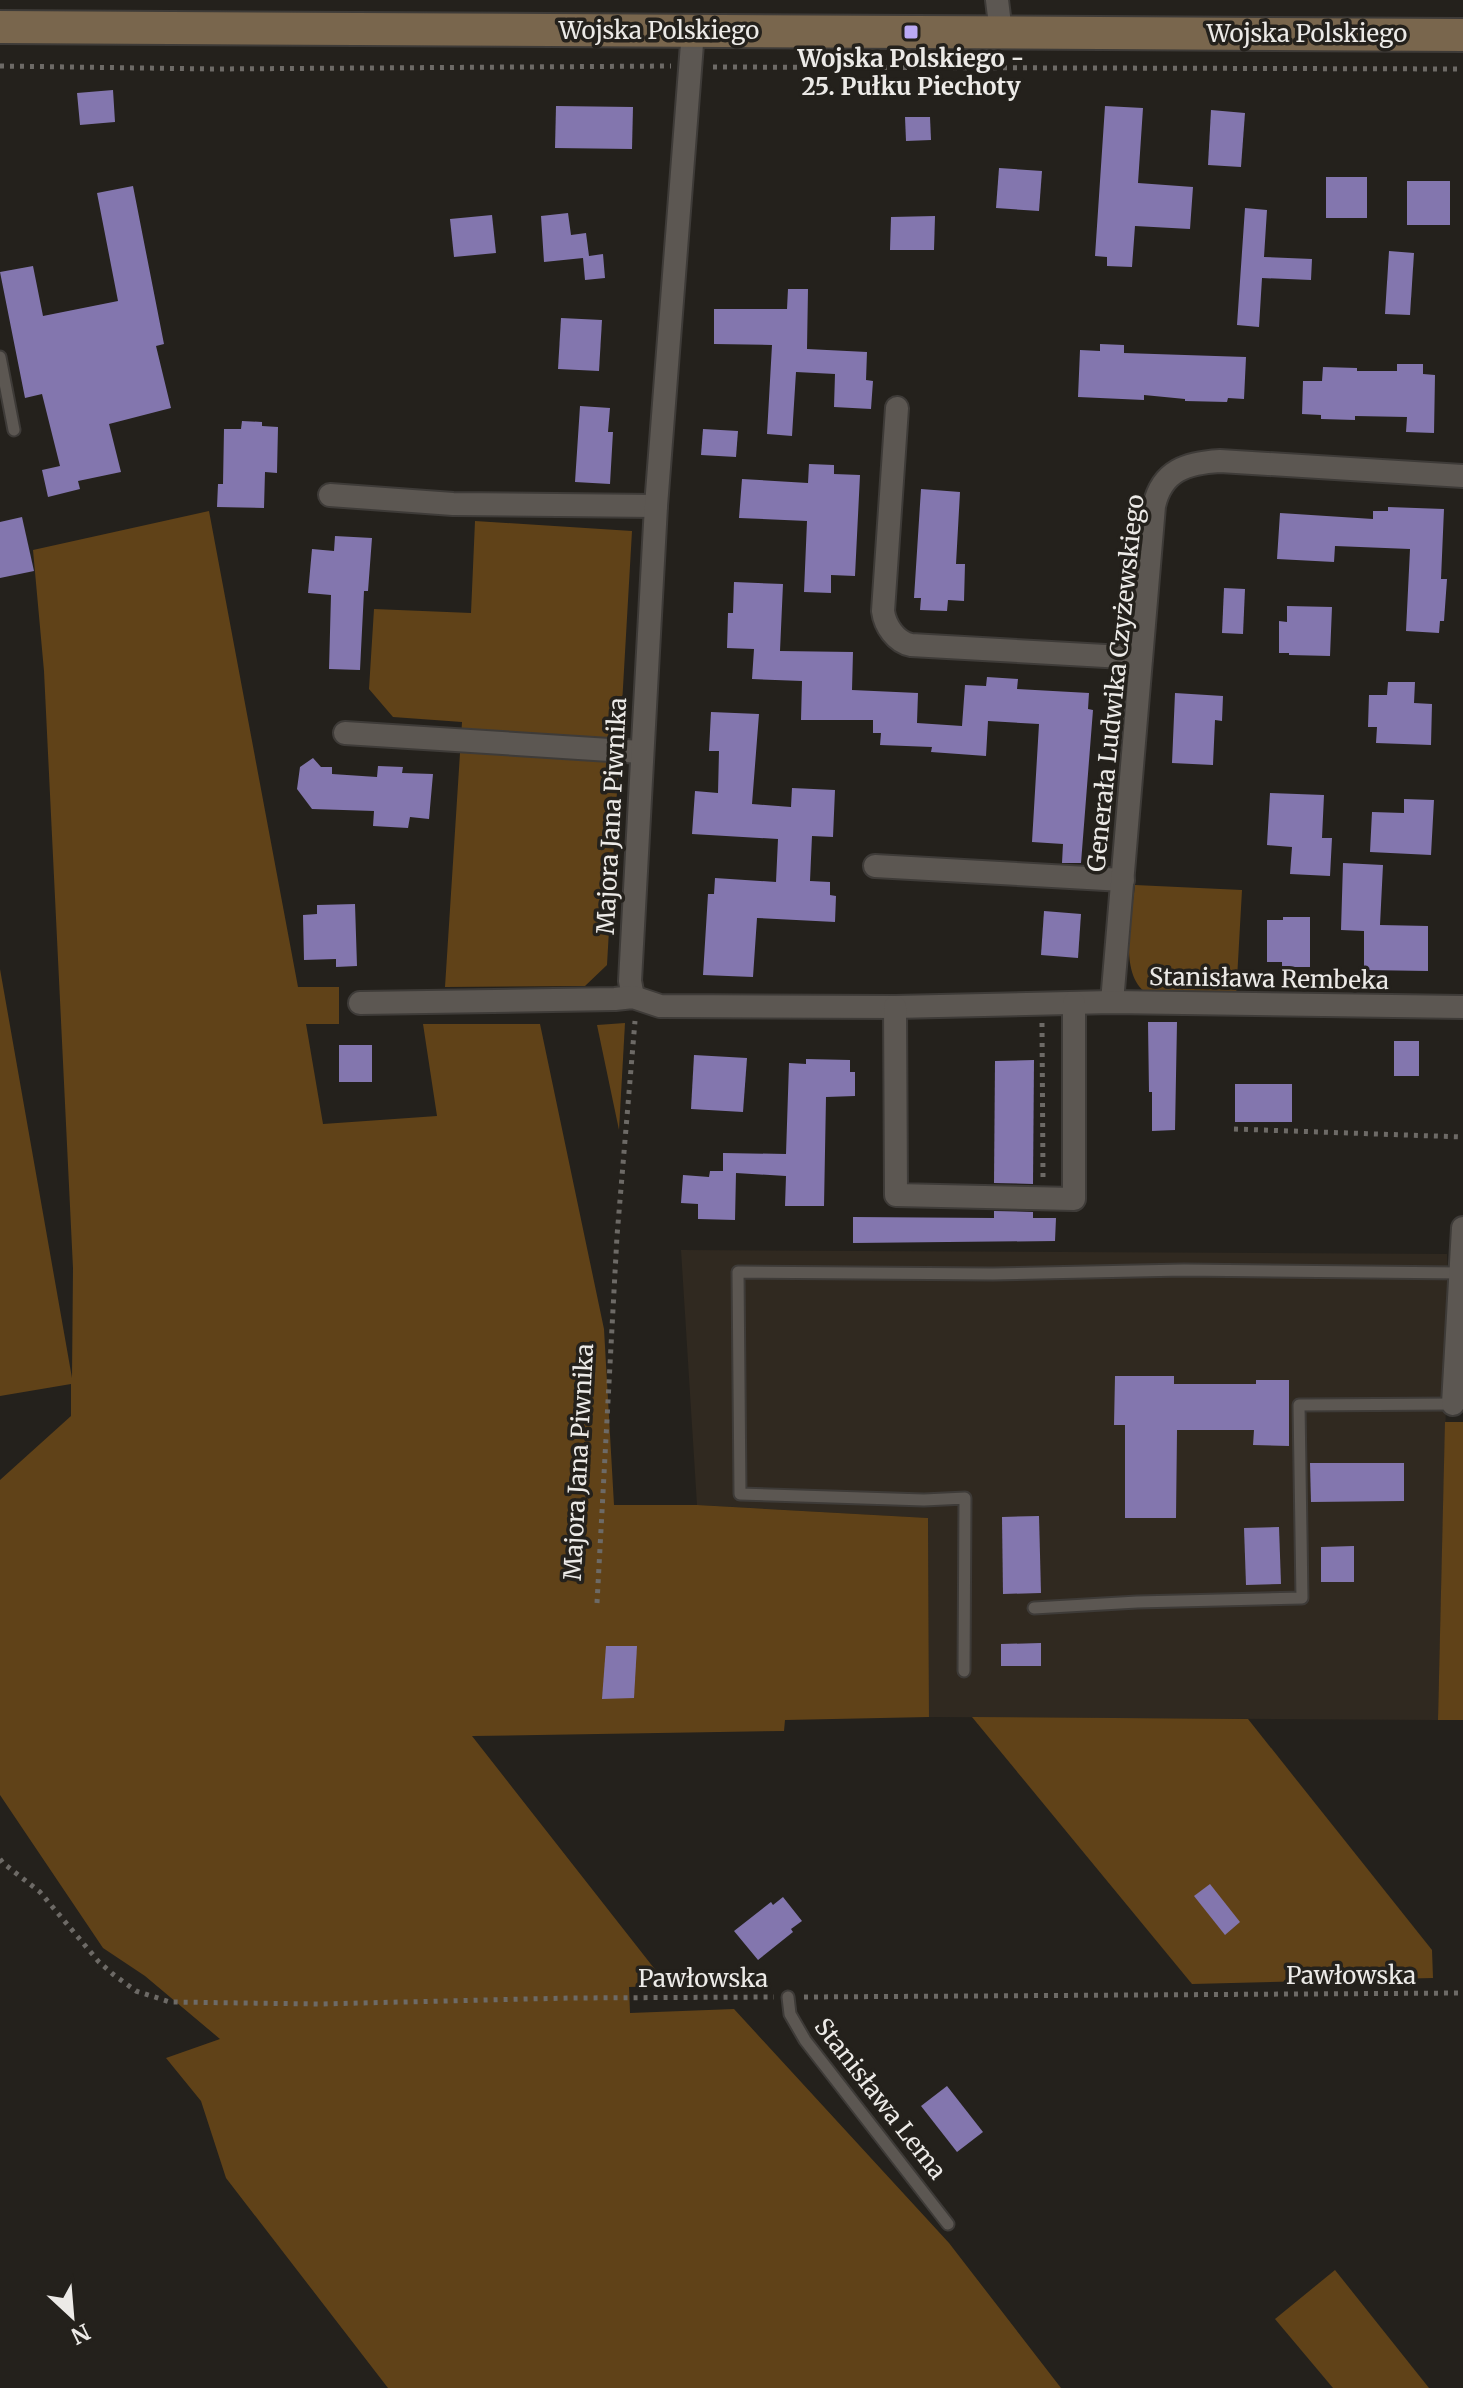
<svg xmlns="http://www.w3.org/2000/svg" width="1463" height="2388" viewBox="0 0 1463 2388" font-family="Merriweather,serif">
<rect width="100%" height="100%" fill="#24211c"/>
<path fill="#302920" d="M 681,1250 L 1447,1254 L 1448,1273 L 1446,1404 L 1438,1720 L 929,1717 L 928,1518 L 697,1505 Z"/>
<g fill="#604218">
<path d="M 209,511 L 298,987 L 339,987 L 339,1024 L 306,1024 L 323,1124 L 437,1116 L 423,1024 L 540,1024 L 604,1329 L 614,1505 L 697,1505 L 928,1518 L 929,1717 L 785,1720 L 784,1731 L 472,1736 L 668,1986 L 629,1987 L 630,2013 L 734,2009 L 949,2243 L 1061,2388 L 388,2388 L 226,2178 L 201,2101 L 166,2058 L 220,2039 L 145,1976 L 103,1948 L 0,1795 L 0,1480 L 71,1416 L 71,1384 L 0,1396 L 0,969 L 72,1378 L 73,1268 L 44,671 L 33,550 Z"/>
<path d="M 475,521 L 632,531 L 607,965 L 585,986 L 445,987 L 462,722 L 393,717 L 369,689 L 374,609 L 471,613 Z"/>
<path d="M 1135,885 L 1242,890 L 1236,997 L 1147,993 C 1118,975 1132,915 1135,885 Z"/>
<path d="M 625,1023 L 619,1130 L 597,1025 Z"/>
<path d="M 1445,1422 L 1463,1422 L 1463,1720 L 1438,1720 Z"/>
<path d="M 972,1717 L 1248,1719 L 1432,1950 L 1433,1978 L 1192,1984 Z"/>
<path d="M 1335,2270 L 1429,2388 L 1333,2388 L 1275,2319 Z"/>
</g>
<g fill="#8376ae">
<path d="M 113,90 L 115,122 L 80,125 L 77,93 Z"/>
<path d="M 556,106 L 633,107 L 632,149 L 555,148 Z"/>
<path d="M 1105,106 L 1143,108 L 1138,183 L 1193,187 L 1190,229 L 1135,226 L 1132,267 L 1107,266 L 1107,257 L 1095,256 Z"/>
<path d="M 1211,110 L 1245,113 L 1241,167 L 1208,165 Z"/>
<path d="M 905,117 L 930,117 L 931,140 L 906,141 Z"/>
<path d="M 999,168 L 1042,171 L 1039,211 L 996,208 Z"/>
<rect x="1326" y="177" width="41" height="41"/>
<rect x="1407" y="181" width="43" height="44"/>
<path d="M 133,186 L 164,344 L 156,346 L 171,408 L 109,424 L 121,472 L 78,481 L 80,489 L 48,497 L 42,470 L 60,466 L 42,394 L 25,398 L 0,272 L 33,266 L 43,316 L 118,301 L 97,193 Z"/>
<path d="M 1245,208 L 1267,210 L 1264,257 L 1312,259 L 1311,280 L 1262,278 L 1259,327 L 1237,325 Z"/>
<path d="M 568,213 L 571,235 L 586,233 L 589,256 L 603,254 L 605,278 L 585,280 L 583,258 L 544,262 L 541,216 Z"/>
<path d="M 492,215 L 496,253 L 454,257 L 450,219 Z"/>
<path d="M 935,216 L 934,250 L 890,250 L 891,217 Z"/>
<path d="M 1389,251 L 1414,253 L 1410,315 L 1385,314 Z"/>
<path d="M 788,289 L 808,289 L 807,349 L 867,352 L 866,380 L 873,381 L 871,409 L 834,407 L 835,374 L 796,372 L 792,436 L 767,434 L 772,345 L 714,344 L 714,309 L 787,309 Z"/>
<path d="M 561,318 L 602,320 L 599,371 L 558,369 Z"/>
<path d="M 1100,344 L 1124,345 L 1124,353 L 1246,357 L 1244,399 L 1228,398 L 1227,402 L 1185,401 L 1185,399 L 1144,395 L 1144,400 L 1078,397 L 1080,350 L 1100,351 Z"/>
<path d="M 1397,364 L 1423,364 L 1423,374 L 1435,375 L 1434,433 L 1406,432 L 1407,417 L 1355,416 L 1355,420 L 1321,419 L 1321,415 L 1302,414 L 1303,381 L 1322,381 L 1323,367 L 1357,368 L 1357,371 L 1397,371 Z"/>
<path d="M 580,406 L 610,408 L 608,432 L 613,432 L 610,484 L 575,482 Z"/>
<path d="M 242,421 L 262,422 L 262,426 L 278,427 L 277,473 L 265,472 L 264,508 L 217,507 L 218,484 L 223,484 L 224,429 L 241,429 Z"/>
<path d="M 703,429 L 738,431 L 736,457 L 701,455 Z"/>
<path d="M 809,464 L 834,465 L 834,474 L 860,475 L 855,576 L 831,575 L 831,593 L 804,592 L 807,521 L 739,518 L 742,479 L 808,483 Z"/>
<path d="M 921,489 L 960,492 L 956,564 L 965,564 L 964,601 L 948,600 L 947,611 L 920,610 L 921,598 L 914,598 Z"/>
<path d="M 1388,507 L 1444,509 L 1441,579 L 1447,579 L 1444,621 L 1440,621 L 1439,633 L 1406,631 L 1410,549 L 1335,546 L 1334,562 L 1277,559 L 1280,513 L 1373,519 L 1373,511 L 1388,511 Z"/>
<path d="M 22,517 L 34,571 L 0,578 L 0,522 Z"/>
<path d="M 335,536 L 372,538 L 368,591 L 364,591 L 360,670 L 329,669 L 331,595 L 308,593 L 312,549 L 334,551 Z"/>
<path d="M 734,582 L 783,584 L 780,651 L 853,652 L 852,690 L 918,693 L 917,723 L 962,726 L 965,685 L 986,686 L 987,677 L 1018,679 L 1017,689 L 1089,693 L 1088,709 L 1093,710 L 1081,863 L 1062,863 L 1063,844 L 1032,842 L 1039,724 L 988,721 L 986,756 L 931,752 L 932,747 L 880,745 L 881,733 L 873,733 L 873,720 L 801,720 L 802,681 L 752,679 L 754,649 L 727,648 L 728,613 L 733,613 Z"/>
<path d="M 1224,588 L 1245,589 L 1243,634 L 1222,633 Z"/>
<path d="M 1287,606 L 1332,607 L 1330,656 L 1289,655 L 1289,653 L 1279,653 L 1279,621 L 1287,622 Z"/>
<path d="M 1388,682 L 1415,682 L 1414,703 L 1432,704 L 1431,745 L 1376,743 L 1377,727 L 1368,727 L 1369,695 L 1387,695 Z"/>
<path d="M 1175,693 L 1223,696 L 1222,721 L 1215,720 L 1213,765 L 1172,763 Z"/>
<path d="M 711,712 L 759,714 L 752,804 L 791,807 L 792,788 L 835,790 L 833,837 L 812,836 L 810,881 L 830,882 L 830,895 L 836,896 L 835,922 L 757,918 L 753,977 L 703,975 L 708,894 L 714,894 L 715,878 L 776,882 L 778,839 L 692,834 L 695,791 L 718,793 L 719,751 L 709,751 Z"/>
<path d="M 313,758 L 321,767 L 332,767 L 332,774 L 377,777 L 378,766 L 403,767 L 402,773 L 433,774 L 429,819 L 410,817 L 408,828 L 373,826 L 374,811 L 312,809 L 297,789 L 300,767 Z"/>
<path d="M 1270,793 L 1324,795 L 1322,838 L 1332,838 L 1330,876 L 1290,874 L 1292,847 L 1267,845 Z"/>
<path d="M 1404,799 L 1434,800 L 1431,855 L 1370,852 L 1372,812 L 1404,813 Z"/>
<path d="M 1343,863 L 1383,865 L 1380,925 L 1428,926 L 1428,971 L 1364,970 L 1364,931 L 1341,930 Z"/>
<path d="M 355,904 L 357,966 L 336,967 L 336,959 L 304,960 L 303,915 L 317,914 L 317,905 Z"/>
<path d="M 1044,911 L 1081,914 L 1078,958 L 1041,955 Z"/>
<path d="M 1283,917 L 1310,917 L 1310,967 L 1282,967 L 1282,962 L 1267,962 L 1267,920 L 1283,920 Z"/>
<path d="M 1148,1022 L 1177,1022 L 1175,1130 L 1152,1131 L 1152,1092 L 1149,1092 Z"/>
<rect x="1394" y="1041" width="25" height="35"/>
<rect x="339" y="1045" width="33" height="37"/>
<path d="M 694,1055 L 747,1058 L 743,1112 L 691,1109 Z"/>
<path d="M 806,1059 L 850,1060 L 850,1072 L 855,1072 L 855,1096 L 826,1097 L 824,1206 L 785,1206 L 786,1176 L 736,1173 L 735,1220 L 698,1219 L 698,1204 L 681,1203 L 683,1175 L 709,1177 L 710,1171 L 723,1171 L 723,1153 L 786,1154 L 789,1063 L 806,1064 Z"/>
<path d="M 1034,1060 L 1033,1184 L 994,1183 L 995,1061 Z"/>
<rect x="1235" y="1084" width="57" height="38"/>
<path d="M 994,1211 L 1033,1212 L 1033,1218 L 1056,1218 L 1055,1241 L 853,1243 L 853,1217 L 994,1218 Z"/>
<path d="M 1115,1376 L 1174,1376 L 1174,1384 L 1256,1384 L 1256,1380 L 1289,1380 L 1289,1446 L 1253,1445 L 1254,1430 L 1177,1430 L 1176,1518 L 1125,1518 L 1125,1425 L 1114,1425 Z"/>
<path d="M 1310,1463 L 1404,1463 L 1404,1501 L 1311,1502 Z"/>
<path d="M 1039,1516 L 1041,1593 L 1003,1594 L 1002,1517 Z"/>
<path d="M 1279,1527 L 1281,1584 L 1246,1585 L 1244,1528 Z"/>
<path d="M 1354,1546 L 1354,1582 L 1321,1582 L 1321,1547 Z"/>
<path d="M 1041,1643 L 1041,1666 L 1001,1666 L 1001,1644 Z"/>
<path d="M 606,1646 L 637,1646 L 634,1698 L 602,1699 Z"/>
<path d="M 1210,1884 L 1240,1922 L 1225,1935 L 1194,1896 Z"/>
<path d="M 783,1897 L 802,1921 L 791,1929 L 793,1932 L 758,1960 L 734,1931 L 771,1902 L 773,1905 Z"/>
<path d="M 947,2086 L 983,2132 L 957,2152 L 921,2106 Z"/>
</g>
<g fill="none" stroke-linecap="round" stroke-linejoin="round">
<defs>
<g id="lane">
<path d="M 0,357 L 14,430"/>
<path d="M 1034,1608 L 1137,1602 L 1302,1598 L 1299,1405 L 1453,1404"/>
<path d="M 964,1671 L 965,1498 L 924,1500 L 740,1494 L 738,1272 L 993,1274 L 1184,1270 L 1461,1273"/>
<path d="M 788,1997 L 790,2014 L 805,2040 L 948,2224"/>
</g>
<g id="street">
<path d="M 997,0 L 1001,33"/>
<path d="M 897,408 L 883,611 C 885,626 896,642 911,645 L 1141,658"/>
<path d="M 330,495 L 453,504 L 656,506"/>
<path d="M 345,733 L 641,752"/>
<path d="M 875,866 L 1123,880"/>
<path d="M 633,997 L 630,981 L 656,506 L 693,31"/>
<path d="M 1112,1002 L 1154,506 C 1162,470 1187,463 1220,461 L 1463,476"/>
<path d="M 360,1003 L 615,999 L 633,997 L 660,1006 L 895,1007 L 1112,1002 L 1463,1007"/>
<path d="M 895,1007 L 896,1195 L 1074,1199 L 1074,1003"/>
<path d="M 1453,1404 L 1463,1228"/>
</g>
<path id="secondary" d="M 0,27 L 1463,35"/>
</defs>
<use href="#lane" stroke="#3e3b38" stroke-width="15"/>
<use href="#street" stroke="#3e3b38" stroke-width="26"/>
<use href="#secondary" stroke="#3e3b38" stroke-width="36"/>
<g stroke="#6d6a66" stroke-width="5" stroke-dasharray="4 6" stroke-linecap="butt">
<path d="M 0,66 L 213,69 L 671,66"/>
<path d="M 713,67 L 1463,69"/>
<path d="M 1042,1023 L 1043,1177"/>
<path d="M 1234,1129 L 1463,1137"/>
<path d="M 597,1603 L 617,1236 L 635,1021"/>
<path d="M 0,1859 L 3,1863 L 40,1892 L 99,1962 L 114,1975 L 136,1991 L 170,2002 L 319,2004 L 570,1998 L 774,1997"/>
<path d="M 804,1997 L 1463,1993"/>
</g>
<use href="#lane" stroke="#5c5752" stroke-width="11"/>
<use href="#street" stroke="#5c5752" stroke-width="22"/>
<use href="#secondary" stroke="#79664d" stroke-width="32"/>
</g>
<rect fill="#bbaaf6" stroke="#24211c" stroke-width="3" x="903" y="24" width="16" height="16" rx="4"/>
<g text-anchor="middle" stroke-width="7" stroke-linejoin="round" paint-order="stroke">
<g font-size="24" fill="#eceae7" stroke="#24211c">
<text x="659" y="39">Wojska Polskiego</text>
<text x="1307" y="42">Wojska Polskiego</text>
<text transform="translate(1116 683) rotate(-84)" y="8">Generała Ludwika Czyżewskiego</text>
<text transform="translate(612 816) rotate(-87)" y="8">Majora Jana Piwnika</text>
<text transform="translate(1269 979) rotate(1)" y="8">Stanisława Rembeka</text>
<text transform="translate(579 1462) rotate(-87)" y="8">Majora Jana Piwnika</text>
<text x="1351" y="1984">Pawłowska</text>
<text x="703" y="1987">Pawłowska</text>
<text transform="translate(880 2099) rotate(52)" y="8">Stanisława Lema</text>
</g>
<g font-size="24" font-weight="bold" fill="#eceae7" stroke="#24211c">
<text x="911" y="67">Wojska Polskiego -<tspan x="911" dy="28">25. Pułku Piechoty</tspan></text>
</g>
</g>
<g transform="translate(72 2316) rotate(154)" stroke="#24211c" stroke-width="6" paint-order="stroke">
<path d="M0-6L14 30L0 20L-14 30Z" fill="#eceae7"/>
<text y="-12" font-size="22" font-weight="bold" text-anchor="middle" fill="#eceae7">N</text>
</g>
</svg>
